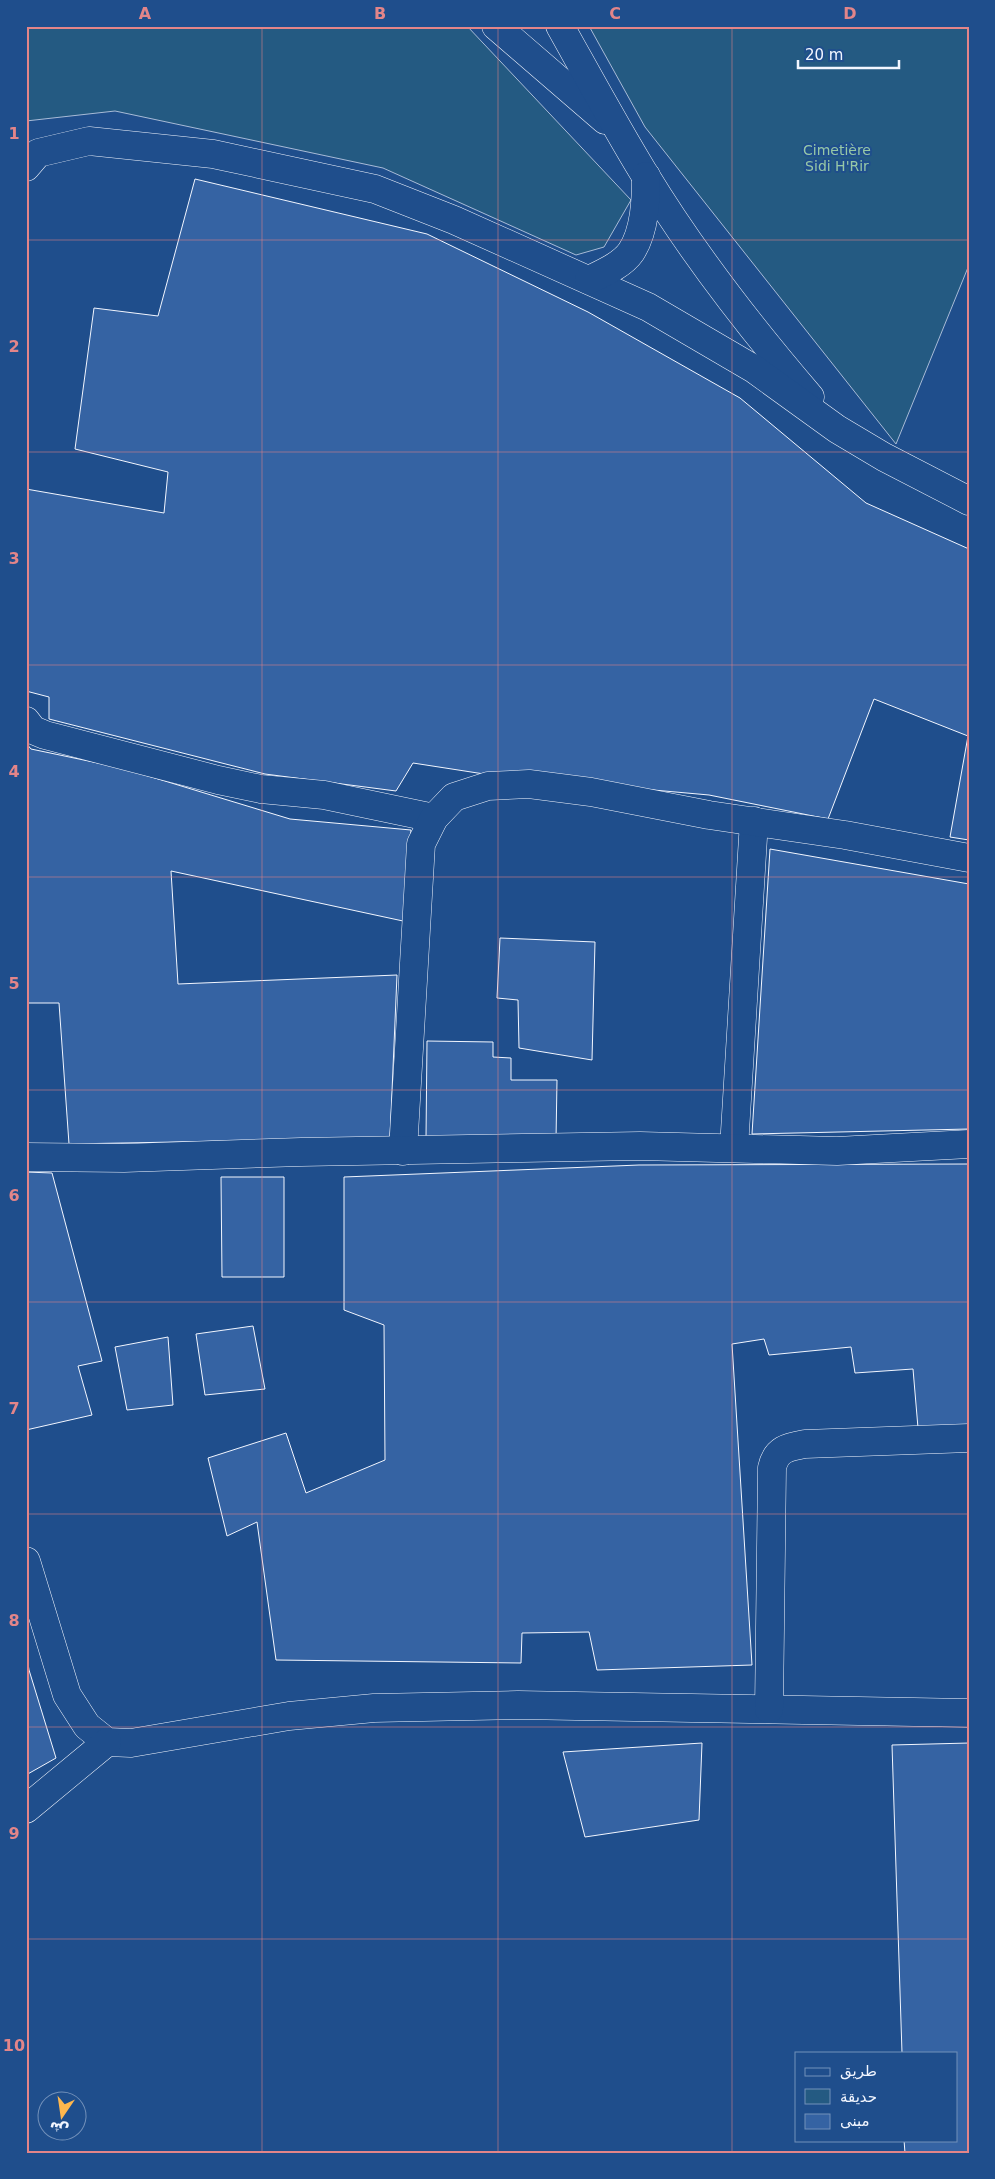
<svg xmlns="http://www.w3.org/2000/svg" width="995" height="2179" viewBox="0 0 995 2179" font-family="'DejaVu Sans',Cairo,sans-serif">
<rect width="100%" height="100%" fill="#1f4e8c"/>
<g fill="#245a82" stroke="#a8bbd7">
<path d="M 26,26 L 467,26 L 631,200 L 604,247 L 576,255 L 383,168 L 115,111 L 26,121 Z"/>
<path d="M 589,26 L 969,26 L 969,265 L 896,444 L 645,127 Z"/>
</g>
<g fill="#3563a3" stroke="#f2f6ff">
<path d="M 195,179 L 427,234 L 588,312 L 740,398 L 866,503 L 969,549 L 969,840 L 950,837 L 968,736 L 874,699 L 828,819 L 709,795 L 497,776 L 413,763 L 396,791 L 265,774 L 49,719 L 49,697 L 26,691 L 26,489 L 164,513 L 168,472 L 75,449 L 94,308 L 158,316 Z"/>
<path d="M 26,743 L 31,749 L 122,768 L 290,819 L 411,830 L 403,921 L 171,871 L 178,984 L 397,975 L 390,1138 L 69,1144 L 59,1003 L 26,1003 Z"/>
<path d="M 770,849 L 969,884 L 969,1129 L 752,1134 Z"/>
<path d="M 500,938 L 595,942 L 592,1060 L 519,1048 L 518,1000 L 497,998 Z"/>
<path d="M 427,1041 L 493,1042 L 493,1057 L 511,1058 L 511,1080 L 557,1080 L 556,1140 L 426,1138 Z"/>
<path d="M 969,1164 L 969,1427 L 918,1428 L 913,1369 L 855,1373 L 851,1347 L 769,1355 L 764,1339 L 732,1344 L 752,1665 L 597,1670 L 589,1632 L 522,1633 L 521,1663 L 276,1660 L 257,1522 L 227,1536 L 208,1458 L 286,1433 L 306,1493 L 385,1460 L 384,1325 L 344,1310 L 344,1177 L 639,1165 Z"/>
<path d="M 26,1172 L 52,1173 L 102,1361 L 78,1366 L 92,1415 L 26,1430 Z"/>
<path d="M 221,1177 L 284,1177 L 284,1277 L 222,1277 Z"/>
<path d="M 253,1326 L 265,1389 L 205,1395 L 196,1334 Z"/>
<path d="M 168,1337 L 173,1405 L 127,1410 L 115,1347 Z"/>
<path d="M 26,1651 L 29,1670 L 56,1758 L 26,1775 Z"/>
<path d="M 702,1743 L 699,1820 L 585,1837 L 563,1752 Z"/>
<path d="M 969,1743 L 969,2153 L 905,2153 L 904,2140 L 956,2140 L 956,2053 L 902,2053 L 892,1745 Z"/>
</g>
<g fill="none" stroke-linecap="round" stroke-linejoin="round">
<defs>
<g id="street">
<path d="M 496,26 L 605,120"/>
<path d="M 560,26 C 588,76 615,126 645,175 C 693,254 750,327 810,397"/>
<path d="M 26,167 L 38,153 L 89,141 L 213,154 L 375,189 L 454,220 L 648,307 L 754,369 L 837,429 L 884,457 L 969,501"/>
<path d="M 589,280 C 603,273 622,265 631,252 C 645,231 646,200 646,176"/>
<path d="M 26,721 L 33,730 L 45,735 L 218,780 L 261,789 L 324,795 L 434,818"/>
<path d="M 734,1148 L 754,821"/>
<path d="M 403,1151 L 421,844 L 434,818 L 454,797 L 488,786 L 529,784 L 591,792 L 709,815 L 845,835 L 969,858"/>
<path d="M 26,1157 L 124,1158 L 301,1152 L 640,1146 L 837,1151 L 969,1144"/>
<path d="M 26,1561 L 67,1695 L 87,1726 L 107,1742 L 131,1743 L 289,1716 L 374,1708 L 518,1705 L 969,1713"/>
<path d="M 769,1709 L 772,1468 C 776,1449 788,1447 805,1444 L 969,1438"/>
<path d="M 26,1809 L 107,1742"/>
</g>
</defs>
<use href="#street" stroke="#f2f6ff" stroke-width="29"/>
<use href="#street" stroke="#1f4e8c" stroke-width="28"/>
</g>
<path fill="none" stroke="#e38589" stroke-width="1" stroke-opacity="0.55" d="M 262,26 L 262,2153M 498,26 L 498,2153M 732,26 L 732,2153M 26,240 L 969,240M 26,452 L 969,452M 26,665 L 969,665M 26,877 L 969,877M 26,1090 L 969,1090M 26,1302 L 969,1302M 26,1514 L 969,1514M 26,1727 L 969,1727M 26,1939 L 969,1939"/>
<g text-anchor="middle" stroke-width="4" stroke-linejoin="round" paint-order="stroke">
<g font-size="14" fill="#97c8a6" stroke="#1f4e8c">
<text x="837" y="155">Cimetière<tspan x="837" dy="16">Sidi H'Rir</tspan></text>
</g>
</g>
<rect width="995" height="2179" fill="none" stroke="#1f4e8c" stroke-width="55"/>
<rect x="795" y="2052" width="162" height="90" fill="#1f4e8c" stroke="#7391ba"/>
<rect x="805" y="2068" width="25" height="8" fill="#1f4e8c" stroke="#7391ba"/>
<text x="840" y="2076" font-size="15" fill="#f2f6ff">طريق</text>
<rect x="805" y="2089" width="25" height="15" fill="#245a82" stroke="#7391ba"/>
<text x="840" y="2102" font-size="15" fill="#f2f6ff">حديقة</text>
<rect x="805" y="2114" width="25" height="15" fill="#3563a3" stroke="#7391ba"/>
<text x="840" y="2126" font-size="15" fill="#f2f6ff">مبنى</text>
<g transform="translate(62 2116) rotate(193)"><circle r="24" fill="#1f4e8c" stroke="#7391ba"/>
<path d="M0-4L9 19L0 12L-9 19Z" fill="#ffb74d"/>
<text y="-8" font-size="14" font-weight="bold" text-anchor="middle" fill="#f2f6ff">ش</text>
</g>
<path d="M798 60v8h101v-8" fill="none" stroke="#f2f6ff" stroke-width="2.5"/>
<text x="805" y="60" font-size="15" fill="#f2f6ff" stroke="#1f4e8c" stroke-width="4" paint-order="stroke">20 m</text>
<rect x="28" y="28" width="940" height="2124" fill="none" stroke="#e38589" stroke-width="2"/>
<g font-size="16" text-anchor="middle" font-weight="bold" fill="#e38589">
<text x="145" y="19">A</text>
<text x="380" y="19">B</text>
<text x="615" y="19">C</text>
<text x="850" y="19">D</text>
<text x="14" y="139">1</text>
<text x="14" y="352">2</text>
<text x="14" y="564">3</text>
<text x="14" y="777">4</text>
<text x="14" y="989">5</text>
<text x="14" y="1201">6</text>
<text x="14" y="1414">7</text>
<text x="14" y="1626">8</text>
<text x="14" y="1839">9</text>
<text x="14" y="2051">10</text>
</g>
</svg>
